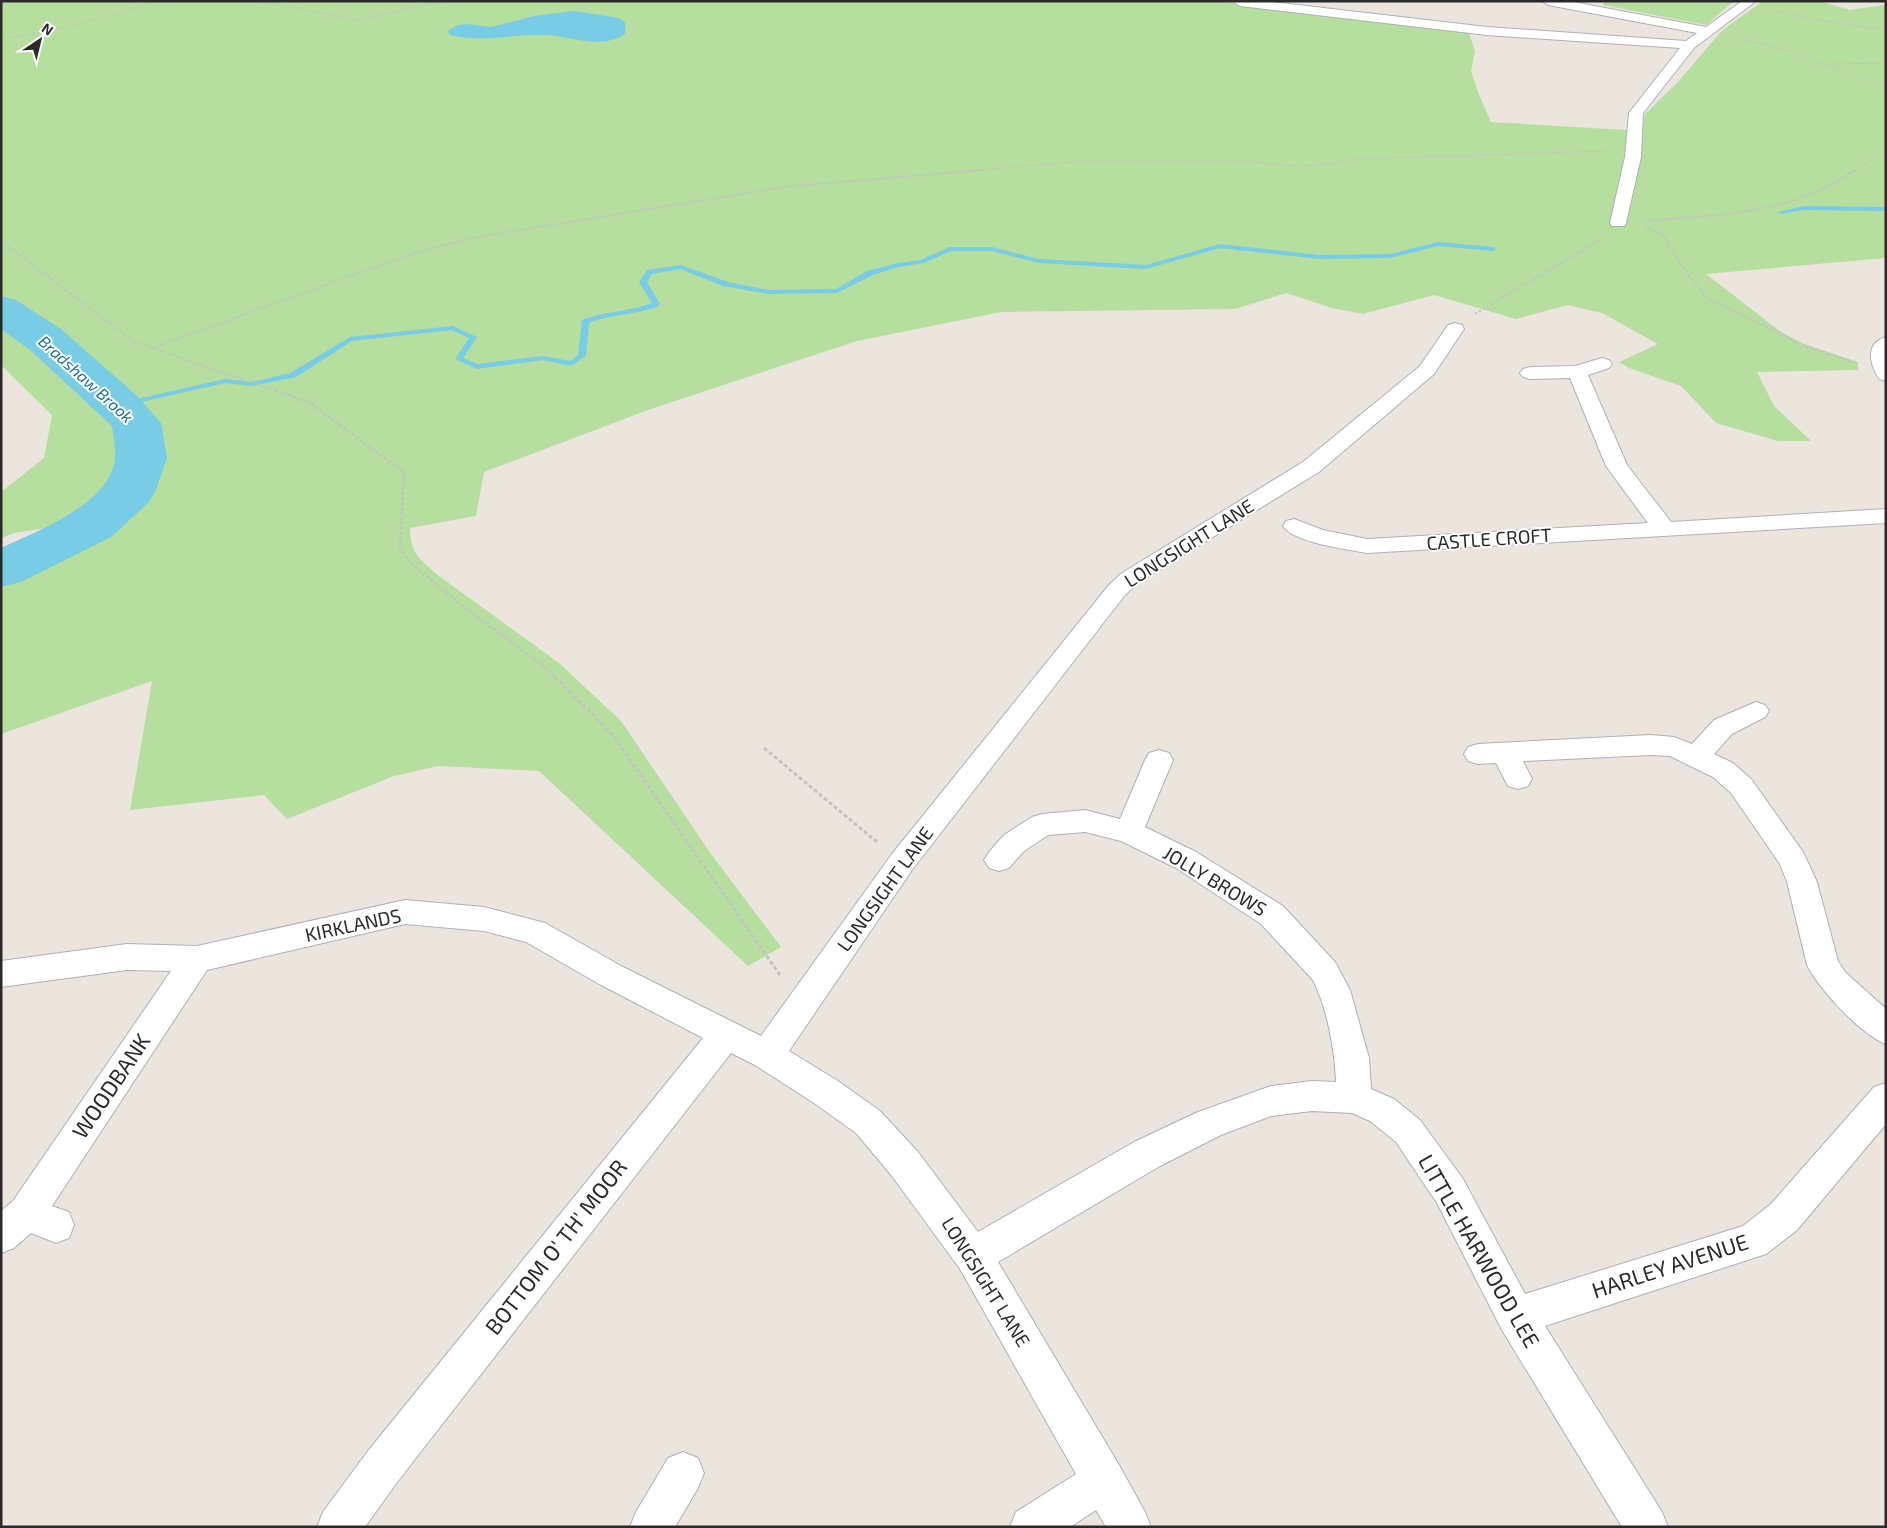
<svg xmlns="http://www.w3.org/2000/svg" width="1887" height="1528" viewBox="0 0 1887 1528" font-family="'Exo 2',sans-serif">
<rect width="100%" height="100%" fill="#ebe5de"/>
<g fill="#b6de9e">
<path d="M 1,1 L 1217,1 L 1468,31 L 1475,51 L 1471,71 L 1478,92 L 1491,122 L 1642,131 L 1645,114 L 1678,82 L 1712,42 L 1724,29 L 1763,1 L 1819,1 L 1850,10 L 1883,5 L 1886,5 L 1886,258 L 1706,274 L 1781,332 L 1802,343 L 1858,362 L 1858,370 L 1757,372 L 1774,406 L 1811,441 L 1778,441 L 1716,423 L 1681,386 L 1629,368 L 1619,362 L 1658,344 L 1602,313 L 1568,305 L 1516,319 L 1434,295 L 1363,314 L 1332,308 L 1286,293 L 1235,309 L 1001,312 L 857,341 L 648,410 L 484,472 L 476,516 L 410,528 C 411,555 419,558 439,576 L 559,663 L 621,721 L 711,854 L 781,947 L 748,966 L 539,771 L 438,766 L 394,776 L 287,819 L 264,795 L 130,810 L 152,681 L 1,734 L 1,583 L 50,561 L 110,518 L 14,533 L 1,538 L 1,492 L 44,458 L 52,415 L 1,365 Z"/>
<path d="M 1604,1 L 1734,1 L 1706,25 L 1603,5 Z"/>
</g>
<path fill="#78cce6" d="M 574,11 L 619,18 L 625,22 L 625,34 C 599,51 571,35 542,35 C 509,34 485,43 450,35 L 447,31 L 458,25 L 467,24 L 491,27 L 534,16 Z"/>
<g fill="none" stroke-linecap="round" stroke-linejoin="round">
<g fill="#78cce6" fill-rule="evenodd">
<path d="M 1804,206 L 1886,207 L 1886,211 L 1804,210 L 1781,214 L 1778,212 Z"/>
<path d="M 1438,242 L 1493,247 L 1496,249 L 1493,251 L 1438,246 L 1390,258 L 1320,259 L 1220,248 L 1146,269 L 1039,263 L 992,251 L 951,251 L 924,263 L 899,267 L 873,275 L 837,293 L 768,294 L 723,286 L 680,269 L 652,274 L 647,282 L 660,304 L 659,306 C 636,315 611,314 589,323 L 586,356 L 571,366 L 543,360 L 477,369 L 455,359 L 469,338 L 452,330 L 352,341 L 296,377 L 252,386 L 225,383 L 119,407 L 115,405 L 119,403 L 225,379 L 252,382 L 290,373 L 350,337 L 453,326 L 477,337 L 463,358 L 478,364 L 543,356 L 570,361 L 578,355 L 582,320 C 605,311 629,312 652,303 L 639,282 L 647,270 L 681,265 L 728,282 L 768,290 L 836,289 L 867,271 L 898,263 L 920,260 L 950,247 L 992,247 L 1039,259 L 1146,265 L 1220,244 L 1320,255 L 1390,254 Z"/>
</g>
<path fill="#78cce6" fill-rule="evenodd" d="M 1,296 L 16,300 L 62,330 L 136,395 L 161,423 L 167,458 L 155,492 L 148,503 L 111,537 L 21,582 L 1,587 L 1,548 C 37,531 113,503 115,457 C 116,447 113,436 112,426 L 30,350 L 1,329 Z"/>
<defs>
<g id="minor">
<path d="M 1264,1 L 1487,27 L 1686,41 L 1697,33 L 1548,5 L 1542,1 L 1568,1 L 1706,27 L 1742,1 L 1756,1 L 1694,48 L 1643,113 L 1641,157 L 1626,223 L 1624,226 L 1612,226 L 1610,223 L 1625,157 L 1629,113 L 1680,48 L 1487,35 L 1240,6 L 1234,2 Z"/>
<path d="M 1455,323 L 1462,325 L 1464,329 L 1434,374 L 1319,472 L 1138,583 L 1125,595 L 912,870 L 789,1051 L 838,1081 L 880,1111 L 918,1152 L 978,1232 L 1134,1142 L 1198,1112 L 1271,1086 L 1312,1081 L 1336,1082 C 1335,1050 1327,1008 1313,980 L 1261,924 L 1176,868 L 1121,841 L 1085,832 L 1048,835 L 1024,851 L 1009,868 L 999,871 L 989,868 L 984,860 L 989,852 L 1004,835 L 1032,817 L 1042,814 L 1085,810 L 1120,819 L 1145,760 L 1149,753 L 1159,750 L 1169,753 L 1173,760 L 1145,827 L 1196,852 L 1283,906 L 1335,962 L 1350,990 L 1369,1058 L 1371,1089 L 1394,1099 L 1420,1120 L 1463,1179 L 1525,1294 L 1743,1226 L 1771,1204 L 1874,1087 L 1886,1083 L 1886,1124 L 1797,1230 L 1766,1254 L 1545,1326 L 1662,1512 L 1668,1527 L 1622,1527 L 1502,1330 L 1437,1203 L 1396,1142 L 1370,1121 L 1352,1113 L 1312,1111 L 1271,1116 L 1221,1135 L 1160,1166 L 998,1262 L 1119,1465 L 1145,1512 L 1151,1527 L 1106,1527 L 1096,1510 L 1070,1527 L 1010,1527 L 1016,1512 L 1076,1474 L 960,1269 L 892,1176 L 856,1133 L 814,1103 L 755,1065 L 731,1053 L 398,1481 L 365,1527 L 317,1527 L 323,1512 L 368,1451 L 703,1038 L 601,985 L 526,942 L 484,931 L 405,924 L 207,970 L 52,1206 L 69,1212 L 74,1225 L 69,1238 L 56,1243 L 31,1233 L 14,1248 L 1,1253 L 1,1211 L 13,1201 L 171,971 L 127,970 L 1,987 L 1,961 L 127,944 L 197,946 L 405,900 L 484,907 L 545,923 L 623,967 L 761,1036 L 892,854 L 1109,585 L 1122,573 L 1303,462 L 1420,366 L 1448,325 Z"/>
<path d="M 1886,337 L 1886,381 L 1879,379 C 1870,365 1864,343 1886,337 Z"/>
<path d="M 1602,358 L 1609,360 L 1612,364 L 1609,368 L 1588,375 L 1627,465 L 1671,522 L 1886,509 L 1886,523 L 1367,553 C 1347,549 1294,543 1283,526 L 1286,521 L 1294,519 L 1323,530 L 1367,539 L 1648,523 L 1606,466 L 1570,378 L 1530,379 L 1523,377 L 1520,373 L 1523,369 L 1530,367 L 1575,366 Z"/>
<path d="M 1756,702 L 1765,705 L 1769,711 L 1765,717 L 1732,734 L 1714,754 L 1733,763 L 1751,779 L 1803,852 L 1817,882 L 1838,961 L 1845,972 L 1886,1009 L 1886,1044 C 1861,1035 1819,989 1807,965 L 1787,882 L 1780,864 L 1731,793 L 1713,777 L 1686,764 L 1670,756 L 1651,755 L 1523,761 L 1532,779 L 1528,786 L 1518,789 L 1508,786 L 1496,763 L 1478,764 L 1468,761 L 1464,754 L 1468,747 L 1478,744 L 1651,735 L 1674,737 L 1692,744 L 1714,720 Z"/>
<path d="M 683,1452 L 698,1458 L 704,1473 L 698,1488 L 675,1527 L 630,1527 L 636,1512 L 668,1458 Z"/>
</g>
</defs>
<use href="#minor" stroke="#aeb0ba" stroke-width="2"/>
<g stroke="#c3c3c3" stroke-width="1" stroke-dasharray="2 1" stroke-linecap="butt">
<path d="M 258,1 L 357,20 L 444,1"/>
<path d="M 1771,10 L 1817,20 L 1886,30"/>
<path d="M 1,39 C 53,31 104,20 154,1"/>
<path d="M 1740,39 L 1794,52 L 1823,64 L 1886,63"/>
<path d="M 1826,65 L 1886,87"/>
<path d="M 968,171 L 1071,162 L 1259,162 C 1293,168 1320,167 1354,159 L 1606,151"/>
<path d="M 1854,171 L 1886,151"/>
</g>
<g stroke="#c3c3c3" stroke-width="2" stroke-dasharray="2.5 2" stroke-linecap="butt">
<path d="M 1646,221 C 1700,216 1757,215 1809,195 C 1825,189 1841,179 1856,170"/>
<path d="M 1645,226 L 1663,235 L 1687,274 L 1711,301 L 1779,332 L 1801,345 L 1853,362"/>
<path d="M 1,241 L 133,341 L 278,392"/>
<path d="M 1475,314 L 1601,239"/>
<path d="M 152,348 L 420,251 L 477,237 L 784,187 L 982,170"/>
</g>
<path stroke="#c3c3c3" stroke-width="2.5" stroke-dasharray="3 2" stroke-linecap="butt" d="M 274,390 L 310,403 L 404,472 L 400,548 L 411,564 L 473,614 L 543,665 L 556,678"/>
<g stroke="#c3c3c3" stroke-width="3" stroke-dasharray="4 2.5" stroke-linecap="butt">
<path d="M 555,677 L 612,734 L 780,975"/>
<path d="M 764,748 L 877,842"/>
</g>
<use href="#minor" fill="#fff" fill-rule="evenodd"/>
</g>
<g text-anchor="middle" stroke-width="4" stroke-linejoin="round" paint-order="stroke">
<g font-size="16" font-style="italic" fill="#176b92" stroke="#fff">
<text transform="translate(86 379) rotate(42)" y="6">Bradshaw Brook</text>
</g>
<g font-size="19" fill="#2a2a2a" stroke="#fff">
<text transform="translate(1489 539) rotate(-4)" y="7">CASTLE CROFT</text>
<text transform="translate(1189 543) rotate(-32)" y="7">LONGSIGHT LANE</text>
<text transform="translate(1215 881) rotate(31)" y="7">JOLLY BROWS</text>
<text transform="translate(885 889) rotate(-54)" y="7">LONGSIGHT LANE</text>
<text transform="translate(353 925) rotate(-12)" y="7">KIRKLANDS</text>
<text transform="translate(986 1282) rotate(58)" y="7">LONGSIGHT LANE</text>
</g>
<g font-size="22" fill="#2a2a2a" stroke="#fff">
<text transform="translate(111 1086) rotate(-56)" y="8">WOODBANK</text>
<text transform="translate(556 1247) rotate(-52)" y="8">BOTTOM O' TH' MOOR</text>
<text transform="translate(1479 1251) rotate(60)" y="8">LITTLE HARWOOD LEE</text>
<text transform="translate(1670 1266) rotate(-18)" y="8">HARLEY AVENUE</text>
</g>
</g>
<rect width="1887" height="1528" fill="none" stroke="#2a2a2a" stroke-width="5"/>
<g transform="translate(40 40) rotate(35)" stroke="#ffffff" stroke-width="4" paint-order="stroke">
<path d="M0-4L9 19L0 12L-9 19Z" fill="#2a2a2a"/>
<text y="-8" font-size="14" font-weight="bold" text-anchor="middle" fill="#2a2a2a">N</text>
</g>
</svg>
